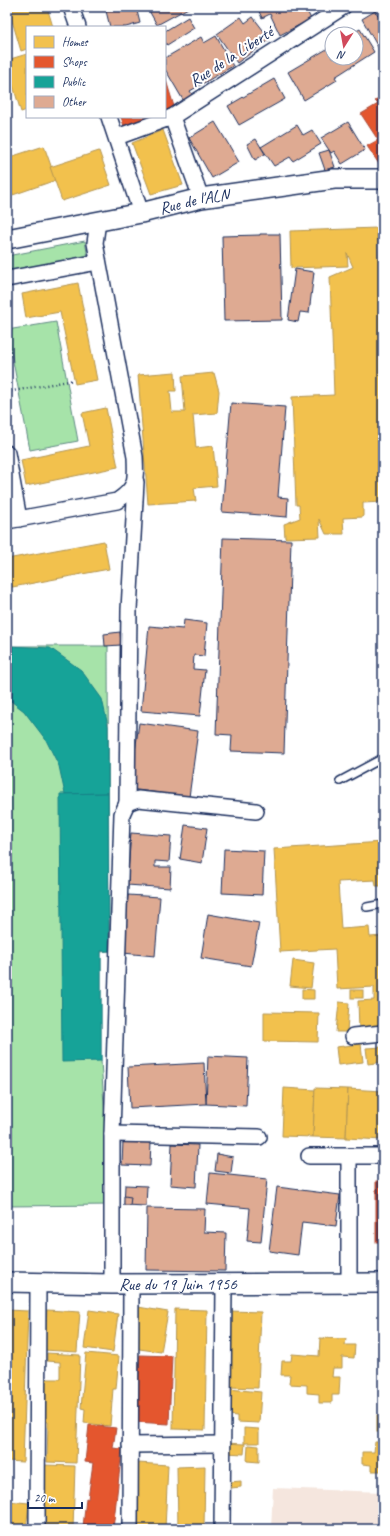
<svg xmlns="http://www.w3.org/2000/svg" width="390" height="1536" viewBox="0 0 390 1536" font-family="Caveat,sans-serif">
<rect width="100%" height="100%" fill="#fff"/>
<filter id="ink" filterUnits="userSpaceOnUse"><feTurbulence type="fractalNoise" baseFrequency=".025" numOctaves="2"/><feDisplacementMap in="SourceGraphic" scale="8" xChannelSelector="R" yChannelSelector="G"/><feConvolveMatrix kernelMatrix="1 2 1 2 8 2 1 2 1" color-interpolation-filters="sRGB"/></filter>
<g filter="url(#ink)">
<path fill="#f5e6de" d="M 273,1488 L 383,1492 L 383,1529 L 271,1529 Z"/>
<g fill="#a6e3a9" stroke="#608984">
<path d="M 85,241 L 88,258 L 7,273 L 7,256 Z"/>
<path d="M 56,322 L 78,441 L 30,450 L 7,330 Z"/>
<path d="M 7,646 L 108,646 L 109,951 L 101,952 L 101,1061 L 111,1205 L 7,1206 Z"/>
</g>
<g fill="#f2c14e" stroke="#b29553">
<path d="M 8,7 L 47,7 L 53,27 L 27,27 L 27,49 L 21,51 Z"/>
<path d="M 27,54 L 27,110 L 21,112 L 7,66 L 7,60 Z"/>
<path d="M 163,130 L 183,185 L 151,194 L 132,143 Z"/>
<path d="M 44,146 L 56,180 L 7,197 L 7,158 Z"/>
<path d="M 99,151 L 111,185 L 62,201 L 50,167 Z"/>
<path d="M 377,228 L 378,259 L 383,259 L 383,502 L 363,503 L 363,517 L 343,518 L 344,534 L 326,534 L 319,519 L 320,537 L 285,538 L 284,524 L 300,518 L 299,505 L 296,505 L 292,397 L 334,395 L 330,277 L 353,267 L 347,253 L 348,266 L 291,268 L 290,231 Z"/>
<path d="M 78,283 L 97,380 L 75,384 L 60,312 L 26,318 L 22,294 Z"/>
<path d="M 175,372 L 176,391 L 170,391 L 172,412 L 185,412 L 182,376 L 214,373 L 219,391 L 217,413 L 193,415 L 196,448 L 213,446 L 217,486 L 194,488 L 196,501 L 148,504 L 138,375 Z"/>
<path d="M 106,408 L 118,467 L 26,486 L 21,460 L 89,446 L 82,413 Z"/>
<path d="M 104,541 L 109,569 L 7,588 L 7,559 Z"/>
<path d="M 383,842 L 383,886 L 376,886 L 375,880 L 338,882 L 341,929 L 369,927 L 370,937 L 383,936 L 383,1028 L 359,1029 L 358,1001 L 374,1000 L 374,987 L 337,989 L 335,949 L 280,952 L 274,849 Z"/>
<path d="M 293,960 L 314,963 L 311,988 L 290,986 Z"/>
<path d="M 302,989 L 314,990 L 314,999 L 302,999 Z"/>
<rect x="351" y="990" width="12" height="8"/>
<path d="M 339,1002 L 349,1003 L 347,1032 L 336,1032 Z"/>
<path d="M 264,1012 L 319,1013 L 318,1042 L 264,1041 Z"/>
<path d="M 361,1044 L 363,1062 L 338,1065 L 336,1047 Z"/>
<path d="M 383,1047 L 383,1062 L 368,1064 L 366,1048 Z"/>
<path d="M 284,1088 L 315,1090 L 313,1137 L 282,1136 Z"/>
<path d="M 315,1088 L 348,1089 L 346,1138 L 313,1137 Z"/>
<path d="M 348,1089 L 383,1091 L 383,1140 L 346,1138 Z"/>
<path d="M 138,1307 L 168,1312 L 161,1352 L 132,1348 Z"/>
<path d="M 175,1309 L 207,1310 L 205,1430 L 173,1429 Z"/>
<path d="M 7,1310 L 28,1311 L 23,1462 L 7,1461 Z"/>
<path d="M 47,1310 L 80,1312 L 77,1352 L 44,1350 Z"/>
<path d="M 89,1310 L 118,1314 L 113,1352 L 84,1348 Z"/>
<path d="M 230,1311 L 261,1312 L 258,1388 L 229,1387 Z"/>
<path d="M 320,1338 L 346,1339 L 345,1345 L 355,1345 L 354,1358 L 342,1357 L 342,1368 L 333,1368 L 332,1377 L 340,1377 L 339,1395 L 332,1395 L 332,1403 L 319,1403 L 319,1394 L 307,1393 L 307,1385 L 289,1384 L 290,1375 L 281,1375 L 282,1361 L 291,1361 L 292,1354 L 319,1356 Z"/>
<path d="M 47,1353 L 80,1355 L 76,1463 L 47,1462 L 48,1422 L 43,1421 L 45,1379 L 60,1379 L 60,1362 L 47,1361 Z"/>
<path d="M 86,1353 L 119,1356 L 116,1389 L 113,1389 L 110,1426 L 84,1423 L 85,1409 L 81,1408 Z"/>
<path d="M 229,1389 L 261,1392 L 259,1423 L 237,1422 L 237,1416 L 227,1415 Z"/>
<rect x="377" y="1415" width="6" height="17"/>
<path d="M 244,1428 L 259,1429 L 259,1443 L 245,1443 L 244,1454 L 225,1453 L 225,1443 L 244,1444 Z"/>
<path d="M 375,1442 L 383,1442 L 383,1471 L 371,1471 L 371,1465 L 362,1464 L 362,1452 L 374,1452 Z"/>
<path d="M 248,1445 L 259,1446 L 259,1462 L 247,1461 Z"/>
<path d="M 138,1463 L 168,1465 L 165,1529 L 135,1529 Z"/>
<path d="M 45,1465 L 75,1466 L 73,1529 L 43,1529 Z"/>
<path d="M 205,1466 L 204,1529 L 178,1529 L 177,1467 Z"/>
<path d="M 241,1481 L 241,1487 L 231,1488 L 230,1482 Z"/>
<path d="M 7,1501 L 29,1503 L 26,1529 L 7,1529 Z"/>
</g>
<g fill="#e4572e" stroke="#a84b3c">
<path d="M 165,77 L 176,113 L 165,117 Z"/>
<path d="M 383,96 L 383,162 L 379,164 L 367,146 L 378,140 L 361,114 L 378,104 L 375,101 Z"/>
<path d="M 121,117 L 163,117 L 125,129 Z"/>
<rect x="376" y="1181" width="7" height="61"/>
<path d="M 140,1355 L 172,1356 L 169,1424 L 134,1422 L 135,1388 L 138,1388 Z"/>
<path d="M 89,1425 L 116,1428 L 113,1448 L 122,1449 L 113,1529 L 83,1527 L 86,1498 L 88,1499 L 93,1463 L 85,1462 Z"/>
</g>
<g fill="#17a398" stroke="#188087">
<path d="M 7,646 L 50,648 L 81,670 L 102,699 L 108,726 L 108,793 L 65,794 L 59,766 L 46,740 L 24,711 L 7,698 Z"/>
<path d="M 108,793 L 109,951 L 101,951 L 101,1061 L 62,1062 L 60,794 Z"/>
</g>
<g fill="#deaa92" stroke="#1b2f5e">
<path d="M 105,7 L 136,7 L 140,23 L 126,27 L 110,27 Z"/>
<path d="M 147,7 L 190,7 L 157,25 Z"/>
<path d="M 257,7 L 305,7 L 311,19 L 280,35 L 270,14 L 262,18 Z"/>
<path d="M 375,11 L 379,16 L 383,14 L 383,56 L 362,19 Z"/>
<path d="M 188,17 L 194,28 L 167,45 L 165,42 L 165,31 Z"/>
<path d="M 241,17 L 245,23 L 253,17 L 270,39 L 237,63 L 217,34 Z"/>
<path d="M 360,29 L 374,52 L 335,77 L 337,80 L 304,100 L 288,72 L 332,46 L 332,58 L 356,58 L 356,34 L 351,34 Z"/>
<path d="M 216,36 L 233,66 L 190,91 L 195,99 L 186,105 L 165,69 L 165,58 L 201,37 L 204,43 Z"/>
<path d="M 274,79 L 285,99 L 239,125 L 228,106 Z"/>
<path d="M 215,122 L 239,162 L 212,178 L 189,138 Z"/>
<path d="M 348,122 L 365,150 L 342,164 L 334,151 L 331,153 L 321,138 Z"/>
<path d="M 297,125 L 303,135 L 312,130 L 321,144 L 293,161 L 290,157 L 274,166 L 261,147 Z"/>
<path d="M 256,139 L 265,154 L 255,160 L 247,144 Z"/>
<path d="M 329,150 L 335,167 L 325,170 L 319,153 Z"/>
<path d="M 260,234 L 280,234 L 282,320 L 224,321 L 222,236 L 260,235 Z"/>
<path d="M 295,269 L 314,272 L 309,313 L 300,312 L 298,322 L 288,320 Z"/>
<path d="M 231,403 L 285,407 L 278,497 L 288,498 L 287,517 L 222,512 Z"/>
<path d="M 223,538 L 291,540 L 284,753 L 231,751 L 232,735 L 216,734 Z"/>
<path d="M 184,620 L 207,623 L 204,656 L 194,655 L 193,669 L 205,670 L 200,716 L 141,711 L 149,626 L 183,629 Z"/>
<path d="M 120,632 L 121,645 L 105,646 L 104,634 Z"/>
<path d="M 139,723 L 198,731 L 189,797 L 130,789 Z"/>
<path d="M 185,825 L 207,828 L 202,863 L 180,859 Z"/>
<path d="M 131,833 L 171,836 L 169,862 L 155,861 L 155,867 L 171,867 L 170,888 L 127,885 Z"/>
<path d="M 224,849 L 264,851 L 262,895 L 222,893 Z"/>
<path d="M 128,895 L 160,897 L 155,956 L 123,953 Z"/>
<path d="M 208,914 L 259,923 L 251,966 L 201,958 Z"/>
<path d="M 208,1056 L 248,1058 L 246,1106 L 206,1104 Z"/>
<path d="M 204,1063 L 206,1104 L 130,1108 L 128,1067 Z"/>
<path d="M 123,1140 L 151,1141 L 150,1166 L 122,1165 Z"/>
<path d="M 172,1144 L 198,1145 L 196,1187 L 170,1185 Z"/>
<path d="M 217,1154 L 233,1157 L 231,1173 L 215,1171 Z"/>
<path d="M 210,1173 L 267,1179 L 261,1242 L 247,1241 L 250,1208 L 207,1204 Z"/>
<path d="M 125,1185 L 147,1186 L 146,1206 L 124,1205 Z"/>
<path d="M 277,1187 L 340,1195 L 336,1226 L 302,1222 L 298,1255 L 269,1251 Z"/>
<path d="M 124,1196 L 131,1197 L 130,1205 L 124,1205 Z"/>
<path d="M 147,1208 L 205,1209 L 204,1232 L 226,1233 L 225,1271 L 146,1270 Z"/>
</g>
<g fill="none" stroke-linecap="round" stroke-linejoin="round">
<defs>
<g id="service">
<path d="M 340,781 L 383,758"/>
<path d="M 367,907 L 383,904"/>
</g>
<g id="minor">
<path d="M 71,7 L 78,27"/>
<path d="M 109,117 L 141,213"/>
<path d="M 117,137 L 172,117"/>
<path d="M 201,198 L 172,117 L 343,7"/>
<path d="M 7,279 L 98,262"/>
<path d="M 7,453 L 19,519"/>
<path d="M 7,521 L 117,501 C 137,488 136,480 135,457 L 95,243 L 98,221"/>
<path d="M 127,803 L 129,610 L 136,482"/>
<path d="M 353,1036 L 383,1033"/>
<path d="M 112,1134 L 259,1137"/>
<path d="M 309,1156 L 383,1156"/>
<path d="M 112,1284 L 112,1134 L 122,814 L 127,803 L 138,799 L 256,811"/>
<path d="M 349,1284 L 349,1156"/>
<path d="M 130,1445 L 222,1444"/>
<path d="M 37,1529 L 38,1282"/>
<path d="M 130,1529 L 131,1284"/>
<path d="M 222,1529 L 224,1284"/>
</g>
<g id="tertiary">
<path id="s1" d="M 7,239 L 141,213 L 201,198 L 334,179 L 383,179"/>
<path id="s2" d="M 7,1282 L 112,1284 L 383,1283"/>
</g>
</defs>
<use href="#service" stroke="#1b2f5e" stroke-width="10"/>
<use href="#minor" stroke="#1b2f5e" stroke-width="18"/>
<use href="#tertiary" stroke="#1b2f5e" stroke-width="22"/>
<path stroke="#1b2f5e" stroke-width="2.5" stroke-dasharray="1 3" stroke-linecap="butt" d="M 7,392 L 74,380"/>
<use href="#service" stroke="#fff" stroke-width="7"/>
<use href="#minor" stroke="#fff" stroke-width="15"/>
<use href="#tertiary" stroke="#fff" stroke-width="19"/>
</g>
</g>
<g text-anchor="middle" stroke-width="4" stroke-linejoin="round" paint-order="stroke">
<g font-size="17" fill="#1b2f5e" stroke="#fff">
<text transform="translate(231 56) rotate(-33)" y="6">Rue de la Liberté</text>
<text dy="6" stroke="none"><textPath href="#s1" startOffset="191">Rue de l'ALN</textPath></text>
<text dy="6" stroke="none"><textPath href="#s2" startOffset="171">Rue du 19 Juin 1956</textPath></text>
</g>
</g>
<rect width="390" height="1536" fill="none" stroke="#fff" stroke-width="24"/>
<rect x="12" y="12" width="366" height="1512" fill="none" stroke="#1b2f5e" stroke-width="1.5" filter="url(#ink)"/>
<rect x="26" y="26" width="140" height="92" fill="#ffffff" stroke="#a4acbf"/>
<rect x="34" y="36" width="20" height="12" fill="#f2c14e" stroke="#a4acbf"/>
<text x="62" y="46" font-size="12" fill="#1b2f5e">Homes</text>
<rect x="34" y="56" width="20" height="12" fill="#e4572e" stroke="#a4acbf"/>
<text x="62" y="66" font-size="12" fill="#1b2f5e">Shops</text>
<rect x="34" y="76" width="20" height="12" fill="#17a398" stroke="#a4acbf"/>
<text x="62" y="86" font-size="12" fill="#1b2f5e">Public</text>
<rect x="34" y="96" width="20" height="12" fill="#deaa92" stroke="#a4acbf"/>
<text x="62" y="106" font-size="12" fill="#1b2f5e">Other</text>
<g transform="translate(344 46) rotate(191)"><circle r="19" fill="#ffffff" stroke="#a4acbf"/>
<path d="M0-3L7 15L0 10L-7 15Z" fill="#d1495b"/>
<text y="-6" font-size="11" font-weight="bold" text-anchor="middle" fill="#1b2f5e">N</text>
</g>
<path d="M28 1502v6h54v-6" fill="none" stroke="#1b2f5e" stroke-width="2"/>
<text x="34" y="1502" font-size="12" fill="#1b2f5e" stroke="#ffffff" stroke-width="3" paint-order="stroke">20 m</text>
</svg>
